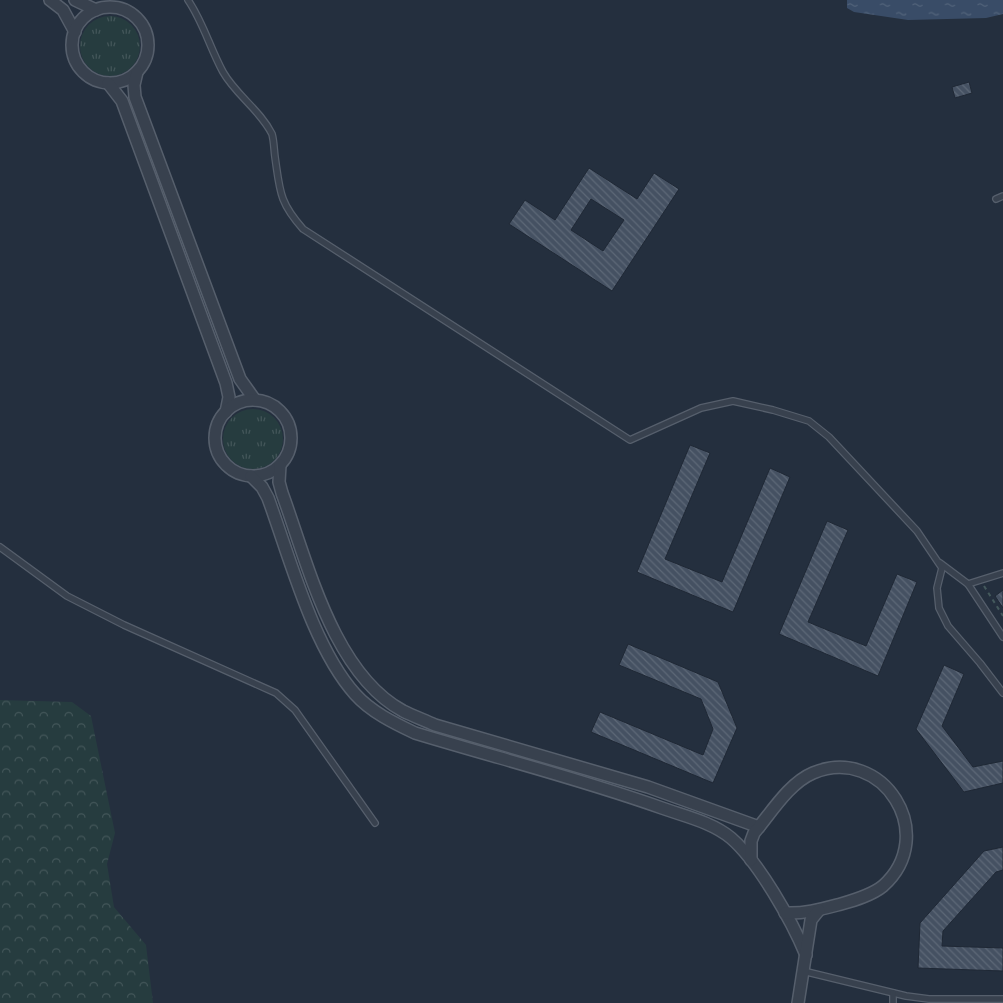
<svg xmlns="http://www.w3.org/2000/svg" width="1003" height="1003" viewBox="0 0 1003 1003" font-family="'DejaVu Sans',sans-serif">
<defs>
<pattern id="grass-tufts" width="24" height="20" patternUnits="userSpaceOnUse" patternTransform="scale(1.25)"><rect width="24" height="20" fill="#263c3f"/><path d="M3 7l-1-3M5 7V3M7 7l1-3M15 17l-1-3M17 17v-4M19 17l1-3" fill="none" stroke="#435659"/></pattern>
<pattern id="forest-crowns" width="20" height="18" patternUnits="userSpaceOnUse" patternTransform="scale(1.25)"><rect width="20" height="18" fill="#263c3f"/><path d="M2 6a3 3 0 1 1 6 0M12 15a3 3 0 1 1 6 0" fill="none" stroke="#435659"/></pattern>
<pattern id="water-ripples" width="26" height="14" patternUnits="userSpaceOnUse" patternTransform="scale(1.25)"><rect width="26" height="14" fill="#394c67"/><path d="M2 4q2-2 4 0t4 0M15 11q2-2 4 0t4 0" fill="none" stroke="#53647b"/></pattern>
<pattern id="building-back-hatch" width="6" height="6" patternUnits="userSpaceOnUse" patternTransform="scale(1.25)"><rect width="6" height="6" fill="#455162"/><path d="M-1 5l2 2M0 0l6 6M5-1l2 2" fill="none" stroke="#5d6877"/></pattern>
</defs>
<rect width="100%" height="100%" fill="#242f3e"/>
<g fill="url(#grass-tufts)">
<circle cx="110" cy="46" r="30"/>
<circle cx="253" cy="439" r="30"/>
</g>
<path fill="url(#forest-crowns)" d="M 0,700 L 72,702 L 91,716 L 115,833 L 107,864 L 114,907 L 146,945 L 153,1003 L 0,1003 Z"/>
<path fill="url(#water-ripples)" d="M 847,0 L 1003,0 L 1003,14 L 986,18 L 908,20 L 854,12 L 847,8 Z"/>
<g fill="url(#building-back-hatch)" stroke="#1f2835" fill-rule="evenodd">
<path d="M 969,82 L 972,93 L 955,98 L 952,87 Z"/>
<path d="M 589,168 L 637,199 L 654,173 L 679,189 L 612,291 L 509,224 L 525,200 L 555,220 ZM 591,199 L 624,220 L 603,251 L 571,230 Z"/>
<path d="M 690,445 L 710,453 L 665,559 L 722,582 L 770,468 L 790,477 L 733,612 L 637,572 Z"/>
<path d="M 827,521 L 848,530 L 808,622 L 866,646 L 897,574 L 917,582 L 878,676 L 779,634 Z"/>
<path d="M 1003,590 L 1003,608 L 995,596 Z"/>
<path d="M 628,644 L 718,682 L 737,728 L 713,783 L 591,732 L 600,712 L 703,755 L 713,729 L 701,699 L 619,665 Z"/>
<path d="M 944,665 L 964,674 L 942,726 L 973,767 L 1003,761 L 1003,783 L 964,792 L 916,729 Z"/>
<path d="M 1003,847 L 1003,870 L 996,872 L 943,931 L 942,946 L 1003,948 L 1003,971 L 918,968 L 920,923 L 984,851 Z"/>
</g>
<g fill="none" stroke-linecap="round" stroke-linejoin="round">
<defs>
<g id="lane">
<path d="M 188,0 C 203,22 210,48 223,72 C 236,95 260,110 272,134 C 274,141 274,150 275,157 C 280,191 279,202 303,229 L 630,440 L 701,408 L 733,401 L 773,410 L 809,421 L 829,437 L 917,531 L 942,568 L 937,588 L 939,608 L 948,626 L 980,663 L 1003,693"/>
<path d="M 996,199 L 1003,196"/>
<path d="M 0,547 L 67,596 L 124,625 L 276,693 L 295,710 L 375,823"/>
<path d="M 940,563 L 968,584"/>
<path d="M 1003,573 L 968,584 L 1003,637"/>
<path d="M 803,971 L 906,996 L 929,999 L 1003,999"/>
<path d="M 893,1003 L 893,993"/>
</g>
<g id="street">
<path d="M 50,0 L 63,10 L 75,32"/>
<path d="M 75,0 L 96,10"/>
<circle cx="110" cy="45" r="38"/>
<path d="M 137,72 L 134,85 L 135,97 L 240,379 L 255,400"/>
<path d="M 108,83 L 122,101 L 226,383 L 229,397 L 226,412"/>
<circle cx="253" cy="438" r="38"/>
<path d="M 280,465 L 279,482 L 282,493 C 308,564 333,673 403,711 C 413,716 424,720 435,725 L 648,787 L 759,827"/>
<path d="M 251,476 L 262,487 L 268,498 C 290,558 313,647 355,694 C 371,712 394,723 415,733 C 497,758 581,779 662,808 C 684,816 712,822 731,838 C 758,861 792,921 806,955"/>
<path d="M 751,860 L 751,841 L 754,833 C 771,813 789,783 813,773 C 883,744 940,835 883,886 C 872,895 855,900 841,904 C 822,909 805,914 785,913"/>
<path d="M 798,1003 L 811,920 L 819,910"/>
</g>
</defs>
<use href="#lane" stroke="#565f6c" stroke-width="8"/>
<use href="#street" stroke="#565f6c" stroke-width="14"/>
<path stroke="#44595c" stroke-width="2" stroke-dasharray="4 4" stroke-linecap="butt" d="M 984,586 L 1003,616"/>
<use href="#lane" stroke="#38414e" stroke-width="5.5"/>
<use href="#street" stroke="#38414e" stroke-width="11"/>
</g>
</svg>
